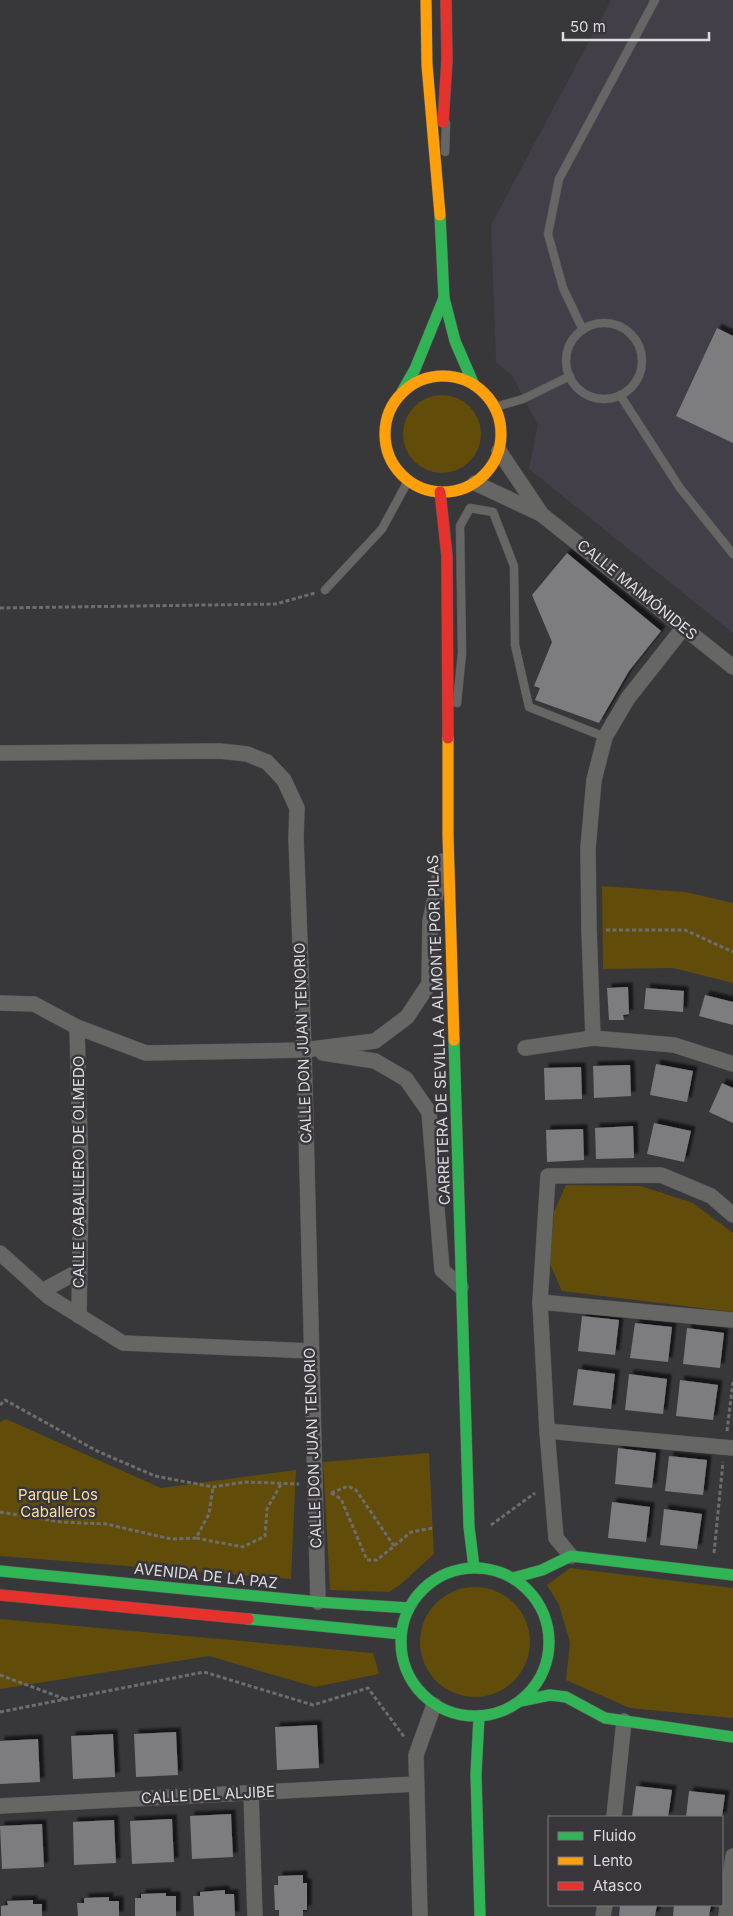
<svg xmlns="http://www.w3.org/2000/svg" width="733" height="1916" viewBox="0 0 733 1916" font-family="Inter,sans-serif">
<defs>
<filter id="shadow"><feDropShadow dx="4.5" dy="-4.5" stdDeviation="1" flood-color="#0009"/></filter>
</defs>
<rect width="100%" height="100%" fill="#38373a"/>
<path fill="#433f48" d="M 611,0 L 733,0 L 733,633 L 529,469 L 538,425 L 511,374 L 496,363 L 491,225 Z"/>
<g fill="#614c0a">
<circle cx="442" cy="434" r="39"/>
<path d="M 602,886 L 686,892 L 733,903 L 733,983 L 673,968 L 603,969 Z"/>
<path d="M 566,1185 L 641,1186 L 693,1203 L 733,1233 L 733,1312 L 562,1291 L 550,1264 L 554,1212 Z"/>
<path d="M 6,1419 L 161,1488 L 296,1470 L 291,1579 L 0,1556 L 0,1422 Z"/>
<path d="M 429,1453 L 434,1554 L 400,1585 L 389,1592 L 330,1590 L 323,1462 Z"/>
<path d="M 570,1568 L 733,1588 L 733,1718 L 630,1708 L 566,1680 L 570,1642 L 559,1605 L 547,1585 Z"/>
<circle cx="475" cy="1642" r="55"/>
<path d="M 0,1619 L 373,1653 L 379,1674 L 315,1687 L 209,1656 L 0,1689 Z"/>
</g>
<g fill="#7d7c7f" filter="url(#shadow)">
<path d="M 717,328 L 733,336 L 733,443 L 676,416 Z"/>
<path d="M 567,553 L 661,631 L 629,671 L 599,723 L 535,700 L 540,688 L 534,686 L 552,642 L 532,595 Z"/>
<path d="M 628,987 L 629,1014 L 623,1015 L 624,1020 L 609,1020 L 607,988 Z"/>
<path d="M 646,988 L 684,991 L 683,1012 L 644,1009 Z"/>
<path d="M 705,995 L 733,1002 L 733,1025 L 699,1016 Z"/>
<path d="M 656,1064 L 693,1071 L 687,1102 L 650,1095 Z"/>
<path d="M 630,1065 L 631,1096 L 594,1098 L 593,1066 Z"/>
<path d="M 581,1067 L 582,1099 L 545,1100 L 544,1068 Z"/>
<path d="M 722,1083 L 733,1088 L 733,1123 L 709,1112 Z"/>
<path d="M 654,1123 L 691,1131 L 684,1162 L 647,1154 Z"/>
<path d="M 633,1126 L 634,1158 L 596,1159 L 595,1128 Z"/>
<path d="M 583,1129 L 584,1160 L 547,1162 L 546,1130 Z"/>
<path d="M 582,1316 L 619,1320 L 615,1355 L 578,1351 Z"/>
<path d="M 635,1323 L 672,1327 L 668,1362 L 630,1358 Z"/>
<path d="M 687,1328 L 724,1333 L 720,1368 L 683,1364 Z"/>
<path d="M 578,1369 L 615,1374 L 611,1409 L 573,1405 Z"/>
<path d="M 629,1374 L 667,1379 L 663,1414 L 625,1410 Z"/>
<path d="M 680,1380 L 718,1385 L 713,1420 L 676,1416 Z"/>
<path d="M 618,1448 L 656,1453 L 652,1488 L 615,1484 Z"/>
<path d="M 669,1456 L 707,1460 L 703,1495 L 665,1491 Z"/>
<path d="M 612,1502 L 650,1507 L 646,1542 L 608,1538 Z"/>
<path d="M 664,1509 L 702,1514 L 697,1549 L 660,1545 Z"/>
<path d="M 317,1725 L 319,1768 L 277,1770 L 275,1727 Z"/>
<path d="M 176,1732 L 178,1775 L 136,1777 L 134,1734 Z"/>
<path d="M 113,1734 L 115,1777 L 73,1779 L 71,1736 Z"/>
<path d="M 38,1739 L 40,1782 L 0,1784 L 0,1741 Z"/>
<path d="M 636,1786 L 672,1790 L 668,1817 L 632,1817 Z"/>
<path d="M 689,1791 L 725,1795 L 722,1817 L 686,1817 Z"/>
<path d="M 231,1814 L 233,1857 L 192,1859 L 190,1816 Z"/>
<path d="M 172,1819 L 174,1862 L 132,1864 L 130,1821 Z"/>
<path d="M 114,1820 L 116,1863 L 74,1865 L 73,1822 Z"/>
<path d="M 42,1824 L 44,1867 L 2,1869 L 0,1826 Z"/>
<path d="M 303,1875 L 303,1883 L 307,1883 L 307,1910 L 303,1910 L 303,1916 L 279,1916 L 279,1910 L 275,1910 L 274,1885 L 278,1885 L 278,1876 Z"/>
<path d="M 225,1890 L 225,1894 L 234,1894 L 235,1916 L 194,1916 L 193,1896 L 200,1896 L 200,1892 Z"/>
<path d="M 166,1893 L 166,1896 L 176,1896 L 176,1916 L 135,1916 L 135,1898 L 141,1898 L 141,1894 Z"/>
<path d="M 109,1897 L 109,1901 L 119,1901 L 119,1916 L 78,1916 L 77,1903 L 84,1903 L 84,1898 Z"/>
<path d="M 33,1900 L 33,1904 L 42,1904 L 42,1916 L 1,1916 L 1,1906 L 8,1905 L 7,1901 Z"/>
<path d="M 620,1905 L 657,1905 L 655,1916 L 619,1916 Z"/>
<path d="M 674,1905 L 711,1905 L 709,1916 L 673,1916 Z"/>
</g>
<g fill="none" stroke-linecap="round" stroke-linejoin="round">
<defs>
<g id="lane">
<path d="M 445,152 L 446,123"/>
<circle cx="604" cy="361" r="38"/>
<path d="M 583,330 L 563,288 L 548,234 L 559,179 L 655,0"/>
<path d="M 620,395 L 680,488 L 733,554"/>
<path d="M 495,407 L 523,399 L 570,376"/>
<path d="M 325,590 L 382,529 L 408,481"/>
<path d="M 457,703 L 462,653 L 460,526 L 470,508 L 493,512 L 514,566 L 515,645 L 529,707 L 605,737"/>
</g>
<g id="street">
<path d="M 499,451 L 540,512"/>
<path d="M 475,483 L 541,514 L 733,667"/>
<path d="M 0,753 L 220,751 L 247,754 L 267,762 L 284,780 L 297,808 L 296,838 L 304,1050 L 318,1602"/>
<path d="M 0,1003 L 34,1004 L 77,1027 L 146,1053 L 304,1050 L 375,1041 L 407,1017 L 429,984 L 430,921 L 443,861"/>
<path d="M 77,1027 L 81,1179 L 79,1316"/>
<path d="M 593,1038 L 589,929 L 588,848 L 594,780 L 605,737 L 628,698 L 684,627"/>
<path d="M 525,1048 L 593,1038 L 674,1045 L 733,1064"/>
<path d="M 323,1053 L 375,1061 L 406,1079 L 429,1112 L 442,1270 L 461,1287"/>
<path d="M 0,1253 L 49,1297 L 123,1343 L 311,1351"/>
<path d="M 42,1291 L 79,1271"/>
<path d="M 540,1302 L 733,1320"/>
<path d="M 547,1431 L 733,1448"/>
<path d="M 571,1556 L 556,1538 L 547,1431 L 540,1302 L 548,1176 L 661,1175 L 711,1196 L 733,1215"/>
<path d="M 251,1792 L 255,1916"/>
<path d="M 0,1806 L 416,1784"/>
<path d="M 614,1817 L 624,1721"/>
<path d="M 420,1916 L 416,1755 L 434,1705"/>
<path d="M 603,1916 L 605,1905"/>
<path d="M 726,1916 L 733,1856"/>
</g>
<g id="fast">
<path d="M 440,215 L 444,298 L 455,341 L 474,385"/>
<path d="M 402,392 L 415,369 L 444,298"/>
<path d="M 454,1040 L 469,1527 L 474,1567"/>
<circle cx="475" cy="1642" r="74"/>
<path d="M 0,1571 L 318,1602 L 409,1608"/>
<path d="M 513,1578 L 542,1570 L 571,1556 L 733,1575"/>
<path d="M 248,1619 L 401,1634"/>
<path d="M 521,1701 L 550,1695 L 566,1697 L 605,1718 L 733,1737"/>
<path d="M 479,1717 L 476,1774 L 480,1916"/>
</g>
<g id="slow">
<path d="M 426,0 L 427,65 L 440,215"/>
<circle cx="443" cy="434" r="58"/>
<path d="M 448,738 L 448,835 L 454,1040"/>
</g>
<g id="jam">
<path d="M 443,122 L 447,60 L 446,0"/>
<path d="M 440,492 L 447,556 L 448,738"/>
<path d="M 0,1595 L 248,1619"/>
</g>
</defs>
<use href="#lane" stroke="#565557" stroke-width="9"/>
<use href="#street" stroke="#565557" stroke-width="16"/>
<use href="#fast" stroke="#565557" stroke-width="12"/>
<use href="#slow" stroke="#565557" stroke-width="12"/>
<use href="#jam" stroke="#565557" stroke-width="12"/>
<g stroke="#6e6d6e" stroke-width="3" stroke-dasharray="4 2.5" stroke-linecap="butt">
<path d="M 0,608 L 276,604 L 315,593"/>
<path d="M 606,930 L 685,930 L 733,952"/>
<path d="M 0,1405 L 5,1400 L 97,1451 L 155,1476 L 213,1487 L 245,1482 L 299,1484"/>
<path d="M 727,1431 L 733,1382"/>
<path d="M 331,1493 L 341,1499 L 367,1560 L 377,1560 L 411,1532 L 433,1528"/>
<path d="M 331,1493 L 348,1486 L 356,1490 L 394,1546"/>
<path d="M 0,1512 L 61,1522 L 106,1524 L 171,1539 L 196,1538 L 209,1514 L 213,1487"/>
<path d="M 491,1525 L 535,1493"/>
<path d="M 196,1538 L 243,1547 L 265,1536 L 267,1509 L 281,1484"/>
<path d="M 714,1553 L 723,1462"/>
<path d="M 0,1675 L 65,1699"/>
<path d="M 0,1712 L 204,1672 L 313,1705 L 368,1688 L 405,1738"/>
</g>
<use href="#lane" stroke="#666665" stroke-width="8"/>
<use href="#street" stroke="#666665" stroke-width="15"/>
<use href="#fast" stroke="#30b455" stroke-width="11"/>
<use href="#slow" stroke="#ff9f0a" stroke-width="11"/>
<use href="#jam" stroke="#e5322d" stroke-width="11"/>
</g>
<g text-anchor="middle" stroke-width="5" stroke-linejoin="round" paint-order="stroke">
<g font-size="15" fill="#dcdbde" stroke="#38363b">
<text transform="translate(637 590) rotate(39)" y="5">CALLE MAIMÓNIDES</text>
<text transform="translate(439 1030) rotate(-92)" y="5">CARRETERA DE SEVILLA A ALMONTE POR PILAS</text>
<text transform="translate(303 1043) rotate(-92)" y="5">CALLE DON JUAN TENORIO</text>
<text transform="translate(79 1172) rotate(-90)" y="5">CALLE CABALLERO DE OLMEDO</text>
<text transform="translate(313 1448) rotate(-92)" y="5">CALLE DON JUAN TENORIO</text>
<text transform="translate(206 1576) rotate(6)" y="5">AVENIDA DE LA PAZ</text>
<text transform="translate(208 1795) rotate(-3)" y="5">CALLE DEL ALJIBE</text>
</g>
<g font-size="15" fill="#fade9c" stroke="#38363b">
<text x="58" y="1500">Parque Los<tspan x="58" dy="17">Caballeros</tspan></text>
</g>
</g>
<rect x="548" y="1816" width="175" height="90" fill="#38363b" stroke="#7a787c"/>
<rect x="558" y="1832" width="25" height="8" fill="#30b455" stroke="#7a787c"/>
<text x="593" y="1841" font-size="15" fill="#dcdbde">Fluido</text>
<rect x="558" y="1857" width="25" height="8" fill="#ff9f0a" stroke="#7a787c"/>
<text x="593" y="1866" font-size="15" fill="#dcdbde">Lento</text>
<rect x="558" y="1882" width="25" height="8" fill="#e5322d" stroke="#7a787c"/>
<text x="593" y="1891" font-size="15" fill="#dcdbde">Atasco</text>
<path d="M563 32v8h146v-8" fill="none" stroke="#dcdbde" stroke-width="2.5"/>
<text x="570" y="32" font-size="15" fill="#dcdbde" stroke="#38363b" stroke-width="4" paint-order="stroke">50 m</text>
</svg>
